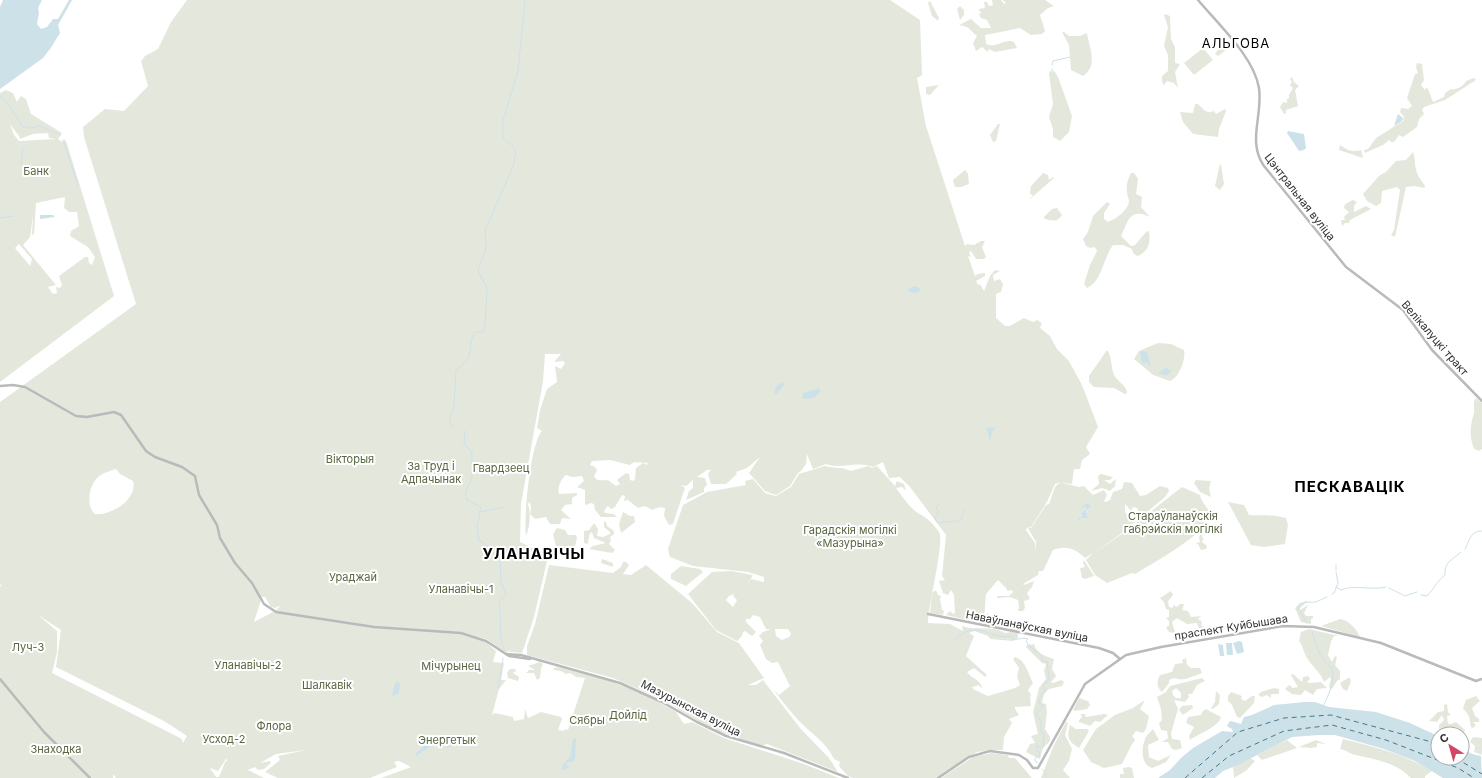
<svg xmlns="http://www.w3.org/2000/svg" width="1482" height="778" viewBox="0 0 1482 778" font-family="Inter,sans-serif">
<rect width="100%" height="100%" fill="#fff"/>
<g fill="#e4e8dc" fill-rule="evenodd">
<path d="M 187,0 L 890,0 L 920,20 L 922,75 L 917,78 L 926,126 L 965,246 L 967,244 L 974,245 L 981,241 L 985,241 L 982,247 L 986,257 L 984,259 L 976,259 L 971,251 L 969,252 L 971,257 L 968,256 L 975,276 L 978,274 L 985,273 L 985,276 L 976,281 L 978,285 L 980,284 L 984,291 L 990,276 L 995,270 L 1000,271 L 993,275 L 994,281 L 1000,279 L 1003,284 L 1001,292 L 996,294 L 996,318 L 1005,326 L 1010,326 L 1024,318 L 1033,322 L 1037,320 L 1042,323 L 1040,328 L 1050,336 L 1057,349 L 1069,361 L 1082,385 L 1098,427 L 1086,447 L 1090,454 L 1082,460 L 1080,469 L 1074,469 L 1072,484 L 1060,482 L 1055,484 L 1047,502 L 1031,527 L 1027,528 L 1026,530 L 1035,543 L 1036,551 L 1039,553 L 1036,551 L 1036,542 L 1028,528 L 1031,528 L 1046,505 L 1049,504 L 1055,487 L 1060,482 L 1079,487 L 1084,486 L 1093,495 L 1104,490 L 1107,495 L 1104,501 L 1106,502 L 1110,500 L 1113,492 L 1122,489 L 1124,482 L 1132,483 L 1140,496 L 1146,495 L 1160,486 L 1168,488 L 1169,491 L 1165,497 L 1122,533 L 1094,553 L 1122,534 L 1182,487 L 1200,495 C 1202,505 1213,511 1211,521 L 1199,529 L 1199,532 C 1179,548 1157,561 1135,574 L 1132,573 L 1107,583 L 1095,575 L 1086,560 L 1093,553 L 1085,558 C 1076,549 1066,545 1053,550 L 1043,571 L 1039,571 L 1038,575 L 1023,584 L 1024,585 L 1034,581 L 1032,587 L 1027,593 L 1030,599 L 1024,601 L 1025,608 L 1023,611 L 1018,611 L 1019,606 L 1018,600 L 1010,597 L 997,598 L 997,596 L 1009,596 L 1013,592 L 1012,590 L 1007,591 L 1007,589 L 998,580 L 986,594 L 984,619 L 987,613 L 996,620 L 1021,629 L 1019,632 L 946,615 L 950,611 L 953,614 L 955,613 L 954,595 L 951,590 L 948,595 L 943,593 L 939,581 L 945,580 L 942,576 L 946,535 L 910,487 L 900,477 L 889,478 L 883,462 L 873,467 C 858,460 841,470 826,464 L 813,469 L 807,454 L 806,464 L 801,471 L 798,473 L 790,486 L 776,495 L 765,491 L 749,473 L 760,457 L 747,468 L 736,472 L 737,474 L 726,484 L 711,484 L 708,474 L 711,470 L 707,470 L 697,477 L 705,478 L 707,485 L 704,488 L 704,492 L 686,500 L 689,491 L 693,488 L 693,480 L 686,486 L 681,485 L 685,488 L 673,524 L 669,525 L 664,516 L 665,508 L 660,507 L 652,510 L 645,506 L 638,508 L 628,500 L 624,501 L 625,496 L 622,495 L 615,507 L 611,509 L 608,506 L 604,511 L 605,513 L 614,514 L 617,517 L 601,517 L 595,510 L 594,504 L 591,503 L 586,505 L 585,503 L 585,490 L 577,487 L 584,481 L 582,476 L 572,477 L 566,475 C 561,478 557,489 559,494 L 577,493 L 577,495 L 572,498 L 572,504 L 565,505 L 561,510 L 571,519 L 562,518 L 560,524 L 550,524 L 546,517 L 535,519 L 530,514 L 531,506 L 529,502 L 528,504 C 531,513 530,527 526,536 C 523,521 531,440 542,431 L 537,428 L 540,410 L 547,389 L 557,382 L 555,366 L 561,369 L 565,363 L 563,361 L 554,362 L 561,354 L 545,354 L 543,381 L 521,504 L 520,542 L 545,554 L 548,557 L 534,617 L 522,653 L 503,651 L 486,639 L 461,632 L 374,627 L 275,611 L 281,605 L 275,608 L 271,607 L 265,597 L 262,597 L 254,622 L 273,612 L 374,628 L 461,633 L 486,642 L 496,651 L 493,662 L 504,663 L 501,680 L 506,680 L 499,689 L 492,715 L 495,713 L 513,717 L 514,721 L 524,719 L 525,709 L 528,718 L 541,712 L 561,717 L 562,719 L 558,730 L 564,731 L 565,729 L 568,730 L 585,678 L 576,677 L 570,673 L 566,674 L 561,671 L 553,670 L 554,668 L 557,667 L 611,681 L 650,697 L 676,712 L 684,724 L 692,722 L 724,738 L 804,764 L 839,778 L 381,778 L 411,767 L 399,761 L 394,762 L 397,767 L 370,778 L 278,778 L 265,772 L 280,760 L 278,756 L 306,750 L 276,754 L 260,763 L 270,761 L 271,763 L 264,769 L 258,770 L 255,767 L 248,770 L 264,778 L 116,778 L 113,774 L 113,778 L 0,778 L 0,586 L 2,587 L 0,584 L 0,402 L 136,304 L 84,137 L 83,127 L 105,109 L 124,111 L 148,86 L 141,61 L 145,56 L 158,49 L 171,22 ZM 610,460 L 630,465 L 634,462 L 648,463 L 647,465 L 643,463 L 636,468 L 635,479 L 633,481 L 630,480 L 629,474 L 626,473 L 617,480 L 620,484 L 616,486 L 608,480 C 602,480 597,482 594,476 L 597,470 L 595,467 L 590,465 L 592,461 ZM 116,469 L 120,474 L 133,481 C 138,499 111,516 95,514 C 85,505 89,482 101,475 C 105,472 111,471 116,469 ZM 1088,503 L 1092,507 L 1086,510 L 1088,518 L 1081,518 L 1079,521 L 1077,519 L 1082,516 L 1081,513 L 1085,510 L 1086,507 L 1080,507 ZM 1125,504 L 1131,511 L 1133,507 L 1137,508 L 1139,513 L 1129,518 L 1125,512 ZM 38,615 L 61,630 L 56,667 L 164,721 L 187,736 L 183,743 L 182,739 L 52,673 L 57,652 L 57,631 ZM 226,759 L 228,760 L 225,762 L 219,777 L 216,777 L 210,768 L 218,771 Z"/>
<path d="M 992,0 L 1001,0 L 1004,4 L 1006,3 L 1003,0 L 1045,0 L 1054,6 L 1048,8 L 1040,15 L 1045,31 L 1042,34 L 1031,35 L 1020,28 L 985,35 L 986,44 C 997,49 1004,38 1014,42 L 1017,48 L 995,52 L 989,49 L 988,52 L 982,47 L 976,51 L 973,43 L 977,36 L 967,27 L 959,25 L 971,19 L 981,28 L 991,28 L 987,20 L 981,18 L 979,14 L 981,13 L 979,9 L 985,8 L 984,2 L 987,2 L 989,6 L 993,5 Z"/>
<path d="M 930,1 L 939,18 L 938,21 L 932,16 L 928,3 Z"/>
<path d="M 960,6 L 964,10 L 964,15 L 960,20 L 957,9 Z"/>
<path d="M 1165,14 L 1170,16 L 1171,39 L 1175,47 L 1175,63 L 1180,64 L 1175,72 L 1178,88 L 1174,83 L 1167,81 L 1164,85 L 1162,82 L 1162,76 L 1168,71 L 1168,55 L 1164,46 L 1168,27 L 1164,15 Z"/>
<path d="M 1062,32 L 1064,32 L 1069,36 L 1080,36 L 1087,33 C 1089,47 1099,66 1083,76 L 1071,70 L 1069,45 Z"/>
<path d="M 1225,37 L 1226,41 L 1231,46 L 1218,56 L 1215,54 L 1220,47 L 1217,44 Z"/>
<path d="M 1203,48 L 1213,60 L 1194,75 L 1184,63 Z"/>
<path d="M 1417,63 L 1422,64 L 1424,80 L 1421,85 L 1425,90 L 1427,87 L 1428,89 L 1433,102 L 1444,97 L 1445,93 L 1451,89 C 1455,91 1465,85 1466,81 L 1474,78 L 1476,80 L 1445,100 L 1424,107 L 1422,110 L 1424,114 L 1419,119 L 1417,127 L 1403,137 L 1399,135 L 1394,142 L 1391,142 L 1389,140 L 1383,145 L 1365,153 L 1364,150 L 1368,149 L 1376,138 L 1403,121 L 1404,117 L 1400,112 L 1401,108 L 1408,109 L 1412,106 L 1407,98 L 1415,74 L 1418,73 L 1416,67 Z"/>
<path d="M 1050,71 L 1055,72 L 1058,77 L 1072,116 L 1069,132 L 1060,141 L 1053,137 L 1053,129 L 1049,117 L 1053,104 L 1049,74 Z"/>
<path d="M 1292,77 L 1294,82 L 1299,86 L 1295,90 L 1298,106 L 1286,110 L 1286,113 L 1284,114 L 1280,107 L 1283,102 L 1287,103 L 1287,99 L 1289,98 L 1289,95 L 1293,88 L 1290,85 L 1292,82 L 1290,79 Z"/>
<path d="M 939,85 L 930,95 L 926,94 L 926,87 Z"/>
<path d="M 6,90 L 13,93 L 17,102 L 21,96 L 26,99 L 31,114 L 62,133 L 58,139 L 62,142 L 65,139 L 67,144 L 114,296 L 0,382 L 0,93 ZM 10,124 L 19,136 L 20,139 L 33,134 L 48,133 L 49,138 L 56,139 L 19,141 L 14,135 ZM 65,197 L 64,208 L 69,212 L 77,212 L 79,226 L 71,231 L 70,236 L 88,247 L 95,257 L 92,265 L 89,263 L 88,257 L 85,257 L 59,276 L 62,285 L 60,288 L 56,287 L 57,293 L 53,294 L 48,287 L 56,285 L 23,245 L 30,237 L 33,216 L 32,234 L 34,235 L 36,203 ZM 19,244 L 32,259 L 30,266 L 15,248 Z"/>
<path d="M 1195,104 L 1198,104 C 1204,109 1205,114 1214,111 L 1216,114 L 1225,109 L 1226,111 L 1219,129 L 1218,137 L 1193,134 L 1183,122 L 1180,112 L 1193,113 Z"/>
<path d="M 998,124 L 1000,124 L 996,141 L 993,142 L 990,135 Z"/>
<path d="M 1340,145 C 1349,151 1351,152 1361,150 L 1363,158 L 1339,150 Z"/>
<path d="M 1413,152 C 1416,159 1414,162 1416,169 C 1417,176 1422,181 1425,186 L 1424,188 L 1414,186 L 1406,187 L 1395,237 L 1391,235 L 1394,230 L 1400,190 L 1397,187 L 1382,191 L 1381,203 L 1376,206 L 1367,201 L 1363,194 L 1380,175 L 1386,172 L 1396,161 L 1406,160 Z"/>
<path d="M 1220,164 L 1221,165 L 1224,184 L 1220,190 L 1215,186 Z"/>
<path d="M 965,170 L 968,174 L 969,184 L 961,187 L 955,187 L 953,180 Z"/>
<path d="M 1043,173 L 1048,175 L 1049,180 L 1053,177 L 1054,178 L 1029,200 L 1033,195 L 1030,194 L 1031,186 Z"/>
<path d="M 1131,173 L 1134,173 L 1138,179 L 1136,194 L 1142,197 L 1141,207 L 1150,217 C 1147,216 1144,214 1141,214 C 1128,212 1126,227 1121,236 L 1131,246 L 1135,245 L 1147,231 L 1149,232 C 1151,242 1148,253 1137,256 L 1133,253 L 1132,249 L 1123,245 L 1113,245 C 1103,259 1102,281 1087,288 L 1084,284 L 1090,265 L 1097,251 L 1095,247 L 1090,248 L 1086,246 L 1083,239 L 1088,232 L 1093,216 L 1107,202 L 1110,204 L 1104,213 L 1104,219 L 1108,222 C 1116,219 1128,210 1129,202 C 1129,199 1127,195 1127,192 C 1126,186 1128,178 1131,173 Z"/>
<path d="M 1353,200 L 1357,202 L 1354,206 L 1354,212 L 1366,206 L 1371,209 L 1350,220 L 1349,223 L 1345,223 L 1342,226 L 1341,220 L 1345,220 L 1344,217 L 1349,212 L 1344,208 L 1345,204 Z"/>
<path d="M 1057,208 L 1062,215 C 1058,222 1053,221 1045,219 L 1044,217 L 1052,209 Z"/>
<path d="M 1158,343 L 1171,344 L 1184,350 C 1186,359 1179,378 1170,381 L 1153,375 L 1134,359 L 1139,351 Z"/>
<path d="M 1107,350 C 1112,356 1111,368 1114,375 C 1118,382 1127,386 1127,393 L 1125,394 L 1114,388 L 1094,387 L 1089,382 L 1089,376 Z"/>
<path d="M 1476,398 L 1482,403 L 1482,449 L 1479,451 L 1474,449 C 1469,436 1470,426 1474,413 C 1475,408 1472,402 1476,398 Z"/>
<path d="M 825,466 C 835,469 840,466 851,471 L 868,466 L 872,468 L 877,466 L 895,486 L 897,481 L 904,484 L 906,491 L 902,487 L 896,488 C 902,496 909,507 918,513 C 927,518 933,523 939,532 C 945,541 928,605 928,623 L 950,624 L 963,631 L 962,626 C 975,631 991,625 1005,633 L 1012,632 L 1018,633 L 1018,638 L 1013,641 L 990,639 L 988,636 L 974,631 L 969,633 L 974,636 L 966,656 L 987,675 L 985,677 L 974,668 L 967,672 C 971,678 979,679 982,687 L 981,688 L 979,685 L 972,687 L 973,689 L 988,696 L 1015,688 L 1020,685 L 1017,677 L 1019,668 L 1013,659 L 1015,657 C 1026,660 1028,674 1033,683 L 1028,690 L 1031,695 L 1030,697 L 1031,706 L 1015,707 L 1015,709 L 1019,715 L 1009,719 L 1012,723 L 1004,737 L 1003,750 L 990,750 L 977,752 L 937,778 L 853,778 L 848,776 L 839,766 L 840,762 L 834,759 C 827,744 815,736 803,725 C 792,714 782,701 773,689 L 779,695 L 790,686 L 778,662 L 772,663 L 766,659 L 760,645 L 763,641 L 759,636 L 763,632 L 771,629 L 766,629 L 760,617 L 753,615 L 750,619 L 746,619 L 746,622 L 756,632 L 752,636 L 745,631 L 743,632 L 742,636 L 737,641 L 716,630 L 688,594 L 712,572 L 731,571 L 753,575 L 745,588 L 751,579 L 764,582 L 764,577 L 748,572 L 693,566 L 670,557 L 668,549 L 683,505 L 707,492 L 746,485 L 745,481 L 753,479 L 765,493 L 776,496 L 791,487 L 799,474 ZM 734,594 L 733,596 L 737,600 L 733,607 L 726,600 L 729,596 ZM 788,629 L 791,634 L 789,637 L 782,640 L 776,636 L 775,629 Z"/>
<path d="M 1101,474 L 1113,477 L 1110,480 L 1104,480 L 1110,484 L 1116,479 L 1115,486 L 1110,491 L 1102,488 L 1091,491 L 1099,484 L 1098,476 Z"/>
<path d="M 1196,480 L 1211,481 L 1209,489 L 1211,497 L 1200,492 L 1194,483 Z"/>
<path d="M 1228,502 L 1244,505 L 1249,515 C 1263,516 1273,514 1286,518 L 1288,525 L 1285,544 L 1264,547 L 1251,545 Z"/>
<path d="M 623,512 L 630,516 L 634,516 L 635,522 L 621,533 L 619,524 Z"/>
<path d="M 604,521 L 606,522 L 607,526 L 614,531 L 614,534 L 610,537 L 611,540 L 609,544 L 615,550 L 612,553 L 589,549 L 593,546 L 606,543 L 594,538 L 592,532 L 589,535 L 588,544 L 584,543 L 584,531 L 589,530 L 594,523 L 598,529 L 597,536 L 603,537 L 610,534 L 610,532 L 604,527 Z"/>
<path d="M 557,528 L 565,530 L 568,535 L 576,535 L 577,538 L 575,546 C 569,550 561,550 556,546 L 553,534 Z"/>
<path d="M 1202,532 L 1204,532 L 1202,536 L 1204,541 L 1202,540 L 1202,542 L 1207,546 L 1206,549 L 1201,550 L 1198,544 L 1195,544 L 1200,542 L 1199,537 Z"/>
<path d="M 602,559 L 613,563 L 613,567 L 601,563 Z"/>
<path d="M 1084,560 L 1094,576 L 1085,579 L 1082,578 L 1080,568 L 1085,567 L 1083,563 Z"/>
<path d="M 623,562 L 626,562 L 629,565 L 623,574 L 631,575 L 646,565 L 692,603 L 717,632 L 739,643 L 764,678 L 748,685 L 756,685 L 763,680 L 800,728 L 829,758 L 838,772 L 767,744 L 761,746 L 754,744 L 710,728 L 659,698 L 613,678 L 527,655 L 527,646 L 535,624 L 549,565 L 613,573 L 621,567 Z"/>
<path d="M 681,566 L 700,569 L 703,572 L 686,586 L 671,579 L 671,574 Z"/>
<path d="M 936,590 L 938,595 L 941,596 L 940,599 L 942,610 L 944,611 L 943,615 L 930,613 L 932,593 Z"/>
<path d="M 1171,591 L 1173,595 L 1168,601 L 1169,607 L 1173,608 L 1173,605 L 1177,607 L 1180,604 L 1184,604 L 1182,610 L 1188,611 L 1191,617 L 1201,616 L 1198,619 L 1202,622 L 1201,625 L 1203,627 L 1203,632 L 1200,632 L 1197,623 L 1187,624 L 1177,618 L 1172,622 L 1175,632 L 1172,633 L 1168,631 L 1166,627 L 1169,626 L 1169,621 L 1166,618 L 1169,617 L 1169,610 L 1166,609 L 1164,602 L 1160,598 Z"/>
<path d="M 1307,601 L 1307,602 L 1299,609 L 1300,610 L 1308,605 L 1304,613 L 1306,616 L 1313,616 L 1313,618 L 1311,619 L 1311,624 L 1301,622 L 1295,608 L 1300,603 Z"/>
<path d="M 1340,619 C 1348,620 1357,629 1360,637 L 1321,626 Z"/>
<path d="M 1309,629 L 1339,636 L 1334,636 L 1331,641 L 1328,655 L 1332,662 L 1335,656 L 1337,657 L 1335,665 L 1340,671 L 1340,679 L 1337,681 L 1332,689 L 1329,687 L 1331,679 L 1330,677 L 1324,682 C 1321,672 1310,665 1306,656 C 1303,650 1303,646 1299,641 L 1301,632 Z"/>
<path d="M 1034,644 C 1037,654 1045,656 1054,659 L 1052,669 L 1056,676 L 1051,682 L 1053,683 L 1061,680 L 1064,682 L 1062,686 L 1049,689 L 1044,694 L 1042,703 L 1046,704 L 1047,712 L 1045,729 L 1050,737 L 1050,741 L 1043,748 L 1040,759 L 1026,752 L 1030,744 L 1035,743 L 1031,736 L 1038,734 L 1033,712 L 1039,688 L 1046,679 L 1044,671 L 1046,664 L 1042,663 L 1026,647 L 1027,645 Z"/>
<path d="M 1186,658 L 1187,665 L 1191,668 L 1200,668 L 1202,673 C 1193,676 1183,682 1174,678 L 1169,680 L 1169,683 L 1162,692 C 1156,687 1157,681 1160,675 L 1172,672 L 1175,664 L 1183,663 L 1182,660 Z"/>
<path d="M 540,662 L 543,664 L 541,668 L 540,678 L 537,680 L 534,673 L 526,673 L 529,670 L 535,670 L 528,666 Z"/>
<path d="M 510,669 L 515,669 L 516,671 L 513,673 L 519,677 L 518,681 L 508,678 L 507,673 Z"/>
<path d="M 1293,674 L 1302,682 L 1303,677 L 1308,676 L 1310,679 L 1307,682 L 1309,683 L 1321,682 L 1327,688 L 1317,689 L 1313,695 L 1305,690 L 1301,695 L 1292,694 L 1285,689 L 1289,685 L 1293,688 L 1298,687 L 1291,675 Z"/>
<path d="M 1202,678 L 1205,681 L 1197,685 L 1192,694 L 1188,694 L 1189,697 L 1185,702 L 1174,700 L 1178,709 L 1171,733 L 1172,739 L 1180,740 L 1182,748 L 1176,750 L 1172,749 L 1168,742 L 1162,742 L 1168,738 L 1167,731 L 1161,730 L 1159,723 L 1162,720 L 1161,709 L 1157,697 L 1166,692 L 1170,686 ZM 1176,688 L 1181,693 L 1181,698 L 1176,698 L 1173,695 L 1172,691 Z"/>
<path d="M 1348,678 L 1350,678 L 1351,682 L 1347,691 L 1343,689 L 1340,683 Z"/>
<path d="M 1274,688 L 1279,689 L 1279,694 L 1271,694 L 1271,698 L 1267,695 L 1262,697 L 1258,695 L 1261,692 Z"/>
<path d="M 1216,691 L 1220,695 L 1219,704 L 1213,709 L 1211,708 L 1215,702 Z"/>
<path d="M 1231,692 L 1242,696 L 1241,699 L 1245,701 L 1252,696 L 1255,696 L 1254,703 L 1240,718 L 1237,717 L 1232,705 L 1228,701 L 1228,696 Z"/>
<path d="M 1476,696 L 1480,701 L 1472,708 L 1475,716 L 1479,719 L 1479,722 L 1473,722 L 1476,725 L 1473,728 L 1471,727 L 1469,716 L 1463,708 L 1466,700 Z"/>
<path d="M 1079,698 L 1088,701 L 1090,705 L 1087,709 L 1075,711 L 1073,710 Z"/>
<path d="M 1145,700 L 1140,709 L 1149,716 L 1146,729 L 1143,733 L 1136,731 L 1132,736 L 1135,740 C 1129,748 1127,755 1122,764 L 1104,768 L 1091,762 L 1083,750 L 1096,729 L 1115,715 L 1133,708 Z"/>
<path d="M 1447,704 L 1448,712 L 1451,715 L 1447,716 L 1448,724 L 1451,724 L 1456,722 L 1465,730 L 1462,740 L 1462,734 L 1442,732 L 1439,729 L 1439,725 L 1444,720 L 1442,715 L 1437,722 L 1429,721 L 1438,712 L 1444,711 L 1444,705 Z"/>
<path d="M 1192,705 L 1193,708 L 1183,715 L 1179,710 L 1182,706 Z"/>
<path d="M 1206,709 L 1221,717 C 1219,727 1198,734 1190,740 L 1189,736 L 1194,727 L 1186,723 L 1188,717 L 1201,715 L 1203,711 Z"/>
<path d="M 1081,714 L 1085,714 L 1086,717 L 1104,714 L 1108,715 L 1100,722 L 1095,721 L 1090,726 L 1079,722 L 1079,720 L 1082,717 Z"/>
<path d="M 1066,722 L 1068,723 L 1065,735 L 1072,749 L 1069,761 L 1063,770 L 1070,778 L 1041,778 L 1053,747 Z"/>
<path d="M 1070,725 L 1076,729 L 1087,729 L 1089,731 L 1079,748 C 1069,742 1066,738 1070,725 Z"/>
<path d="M 1153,729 L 1159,740 L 1148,745 L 1149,757 L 1158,761 L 1171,755 L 1166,762 L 1152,768 C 1141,765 1141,749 1145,739 C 1146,736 1150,732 1153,729 Z"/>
<path d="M 1473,737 L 1482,738 L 1482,755 L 1474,752 L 1475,746 L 1470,742 Z"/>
<path d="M 1343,739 C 1375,747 1404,754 1432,771 L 1425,776 L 1425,778 L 1411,778 C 1395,762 1377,760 1356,755 C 1350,754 1346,750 1340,749 Z"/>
<path d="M 1287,740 L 1297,748 L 1262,760 L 1257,755 Z"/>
<path d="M 1316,740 L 1326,744 L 1317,743 L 1317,747 L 1312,748 L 1299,747 Z"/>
<path d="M 992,753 L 1008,755 L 1009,758 L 1015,758 L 1032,778 L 941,778 L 973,757 Z"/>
<path d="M 1250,758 L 1255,761 L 1247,770 L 1234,778 L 1233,767 Z"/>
<path d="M 1129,767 L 1132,768 L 1134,778 L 1120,778 L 1120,774 L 1124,774 L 1123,768 Z"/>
</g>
<g fill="#cde1e9">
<path d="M 3,0 L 42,0 L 38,8 L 39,13 L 37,24 L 41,29 L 47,27 L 53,19 L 58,19 L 69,0 L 72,0 L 58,25 L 60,33 L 50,49 L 43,58 L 0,89 L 0,7 Z"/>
<path d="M 1398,114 L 1403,118 L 1402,121 L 1394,126 Z"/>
<path d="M 1288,131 L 1304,134 L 1306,148 L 1304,150 L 1299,151 L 1287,133 Z"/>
<path d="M 40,215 L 53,215 L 55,217 L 40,219 Z"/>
<path d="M 915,286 L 920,288 L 921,291 L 916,293 L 909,292 L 908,289 Z"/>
<path d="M 1142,351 L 1147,352 L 1151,367 L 1147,363 L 1142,364 L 1140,352 Z"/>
<path d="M 1167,367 L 1168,370 L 1172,369 L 1169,374 L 1166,376 L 1158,373 Z"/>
<path d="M 783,382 L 784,385 L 777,394 L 774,394 L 776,386 Z"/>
<path d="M 819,388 L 821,391 C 816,398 810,400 802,398 L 803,393 Z"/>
<path d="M 986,426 L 988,428 L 994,427 L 995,428 L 992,432 L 990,441 Z"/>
<path d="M 1088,503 L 1092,507 L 1086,510 L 1088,518 L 1081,518 L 1079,521 L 1077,519 L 1082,516 L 1081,513 L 1085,510 L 1086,507 L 1080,507 Z"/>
<path d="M 1239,641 L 1242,642 L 1244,652 L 1237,654 L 1233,643 Z"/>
<path d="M 1226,643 L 1232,643 L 1233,655 L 1227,655 Z"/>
<path d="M 1218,644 L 1223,645 L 1224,656 L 1220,656 Z"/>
<path d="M 398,681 L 400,684 L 399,693 L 392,696 L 395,683 Z"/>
<path d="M 1305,702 L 1315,702 L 1329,707 L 1376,712 L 1410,723 L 1438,736 L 1438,758 L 1462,758 L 1462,748 L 1472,754 L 1481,756 L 1482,778 L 1443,778 L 1415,761 L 1384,749 L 1335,735 L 1319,735 L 1292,737 L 1238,765 L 1223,771 L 1215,778 L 1158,778 L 1170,770 L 1182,757 L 1193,748 L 1222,731 L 1233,732 L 1232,729 L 1227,726 L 1229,722 L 1231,721 L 1241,724 L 1244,717 L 1252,715 L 1274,705 Z"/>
<path d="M 463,737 L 463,743 L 447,748 L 446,743 Z"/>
<path d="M 576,738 L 575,759 L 573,762 L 565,763 L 570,767 L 562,771 L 563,764 L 570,757 L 573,739 Z"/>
<path d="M 431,740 L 435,740 L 436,743 L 416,756 L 415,754 Z"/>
</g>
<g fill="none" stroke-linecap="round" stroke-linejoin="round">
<g stroke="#cde1e9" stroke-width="1">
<path d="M 1052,65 L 1053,61 L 1070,57"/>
<path d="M 1052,69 L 1053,72"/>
<path d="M 0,96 L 6,101 L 22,126 L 30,128 L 40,126 L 60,135"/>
<path d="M 63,140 L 78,185"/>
<path d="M 21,165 L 23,149"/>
<path d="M 0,218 L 14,216"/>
<path d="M 452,427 L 449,419 L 454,407 L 456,370 C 461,366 466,362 469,356 C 472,347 469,339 476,332 L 483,332 L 485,327 L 487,288 L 478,271 L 486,248 L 485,230 L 513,167 L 516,152 L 513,146 L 503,138 L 503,120 L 518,71 L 525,0"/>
<path d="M 465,431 L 464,444 L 472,452 C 472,460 472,468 472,476 C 471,486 462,489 467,500 L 481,507 L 477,527 L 479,541 L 484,543 L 500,559 L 501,582 L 506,594 L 499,602 C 503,618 496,638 506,652"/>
<path d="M 940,503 L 936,508 L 938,511 L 935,519 L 938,523 L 955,521"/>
<path d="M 480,512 L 504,507"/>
<path d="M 957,521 L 960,521 L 965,510"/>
<path d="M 1465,549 C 1470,540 1470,531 1482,531"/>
<path d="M 1336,570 L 1336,565"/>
<path d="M 1336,587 L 1341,590 C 1355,584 1371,591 1386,587"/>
<path d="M 1389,588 L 1405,596 L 1417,592"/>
<path d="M 1332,594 L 1334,593 L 1338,583 L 1336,572"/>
<path d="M 1421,595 L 1427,596 C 1434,589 1437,581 1445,575 C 1444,561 1453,560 1461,552"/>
<path d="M 1307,623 L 1298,607 C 1303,600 1308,603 1315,602 C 1318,602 1323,598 1327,597"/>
<path d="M 1312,631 C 1315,644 1320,660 1332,668 C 1336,679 1328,697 1323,706"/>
<path d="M 955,639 C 960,636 965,631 971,630 C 985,628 997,640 1011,636 L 1013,639 C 1019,640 1022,637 1028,639 L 1026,641 L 1029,646 L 1041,655 L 1043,662 L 1047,661 L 1049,680 L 1043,684 L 1045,691 C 1042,696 1039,696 1039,703 L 1043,706 L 1036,714 L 1041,721 L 1041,731 L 1044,735 L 1043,747 L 1036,746 L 1040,755 L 1035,758 L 1035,761 L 1038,763"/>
<path d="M 498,689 L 503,658"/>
<path d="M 1042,769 L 1046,773 L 1046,778"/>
</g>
<g stroke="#46778a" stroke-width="1" stroke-dasharray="5 4" stroke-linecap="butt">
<path d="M 1456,758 L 1482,774"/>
<path d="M 1185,778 L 1238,732 L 1284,718 L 1331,715 L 1428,741 L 1438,747"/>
<path d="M 1202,778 L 1229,756 L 1284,731 L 1332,725 L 1386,740 L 1458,768 L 1474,778"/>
</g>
<g stroke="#bababa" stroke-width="2.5">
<path d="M 1198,0 C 1218,24 1254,57 1259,88 C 1263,115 1247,142 1264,166 L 1346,267 L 1403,310 L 1432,350 L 1482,401"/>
<path d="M 0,386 L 13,385 L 25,387 L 76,416 L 87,417 L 114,412 L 121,415 L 146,451 L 155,457 L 182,467 L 195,476 L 199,495 L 217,525 L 220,538 L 235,563 L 252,583 L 264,604 L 276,612 L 374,627 L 461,633 L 486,641 L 509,656 L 530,659"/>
<path d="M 928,614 L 1099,648 L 1113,653 L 1120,659"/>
<path d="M 506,654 L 521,655 L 620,683 L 662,702 L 697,722 L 726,736 L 784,753 L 848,778"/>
<path d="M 0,679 L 44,732 L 90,778"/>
<path d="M 938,778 L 969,757 L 990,751 L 1019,755 L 1027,760 L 1033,768 L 1038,768 L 1085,684 L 1126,655 L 1161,647 L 1283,626 L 1314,627 L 1381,643 L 1476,681 L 1482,679"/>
</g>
</g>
<g text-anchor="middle" stroke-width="4" stroke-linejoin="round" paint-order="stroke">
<g font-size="11" fill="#576741" stroke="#fff">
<text x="36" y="175">Банк</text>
<text x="350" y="463">Вікторыя</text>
<text x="431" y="470">За Труд і<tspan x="431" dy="13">Адпачынак</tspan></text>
<text x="501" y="472">Гвардзеец</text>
<text x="1173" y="520">Стараўланаўскія<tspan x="1173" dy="13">габрэйскія могілкі</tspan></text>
<text x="850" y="534">Гарадскія могілкі<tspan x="850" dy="13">«Мазурына»</tspan></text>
<text x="353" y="581">Ураджай</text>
<text x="461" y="593">Уланавічы-1</text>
<text x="28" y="651">Луч-3</text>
<text x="248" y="669">Уланавічы-2</text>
<text x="451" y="670">Мічурынец</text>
<text x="327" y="689">Шалкавік</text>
<text x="628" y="719">Дойлід</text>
<text x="587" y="724">Сябры</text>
<text x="274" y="730">Флора</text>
<text x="224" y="743">Усход-2</text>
<text x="447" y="744">Энергетык</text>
<text x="56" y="753">Знаходка</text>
</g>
<g font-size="11" fill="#303030" stroke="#fff">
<text transform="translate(1300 197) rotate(52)" y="4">Цэнтральная вуліца</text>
<text transform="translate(1435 338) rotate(49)" y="4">Велікалуцкі тракт</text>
<text transform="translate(1027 626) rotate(11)" y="4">Наваўланаўская вуліца</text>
<text transform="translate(1231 627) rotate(-9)" y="4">праспект Куйбышава</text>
<text transform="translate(691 708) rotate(27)" y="4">Мазурынская вуліца</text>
</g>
<g font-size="13" letter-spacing="1" fill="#000" stroke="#fff">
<text x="1236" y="48">АЛЬГОВА</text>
</g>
<g font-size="15" font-weight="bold" letter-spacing="1" fill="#000" stroke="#fff">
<text x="1350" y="492">ПЕСКАВАЦІК</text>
<text x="534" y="559">УЛАНАВІЧЫ</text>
</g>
</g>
<g transform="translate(1450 746) rotate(323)"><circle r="19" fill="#ffffff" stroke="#acacac"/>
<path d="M0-3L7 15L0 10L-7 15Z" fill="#d34560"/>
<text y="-6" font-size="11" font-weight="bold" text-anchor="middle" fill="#303030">С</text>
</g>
</svg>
